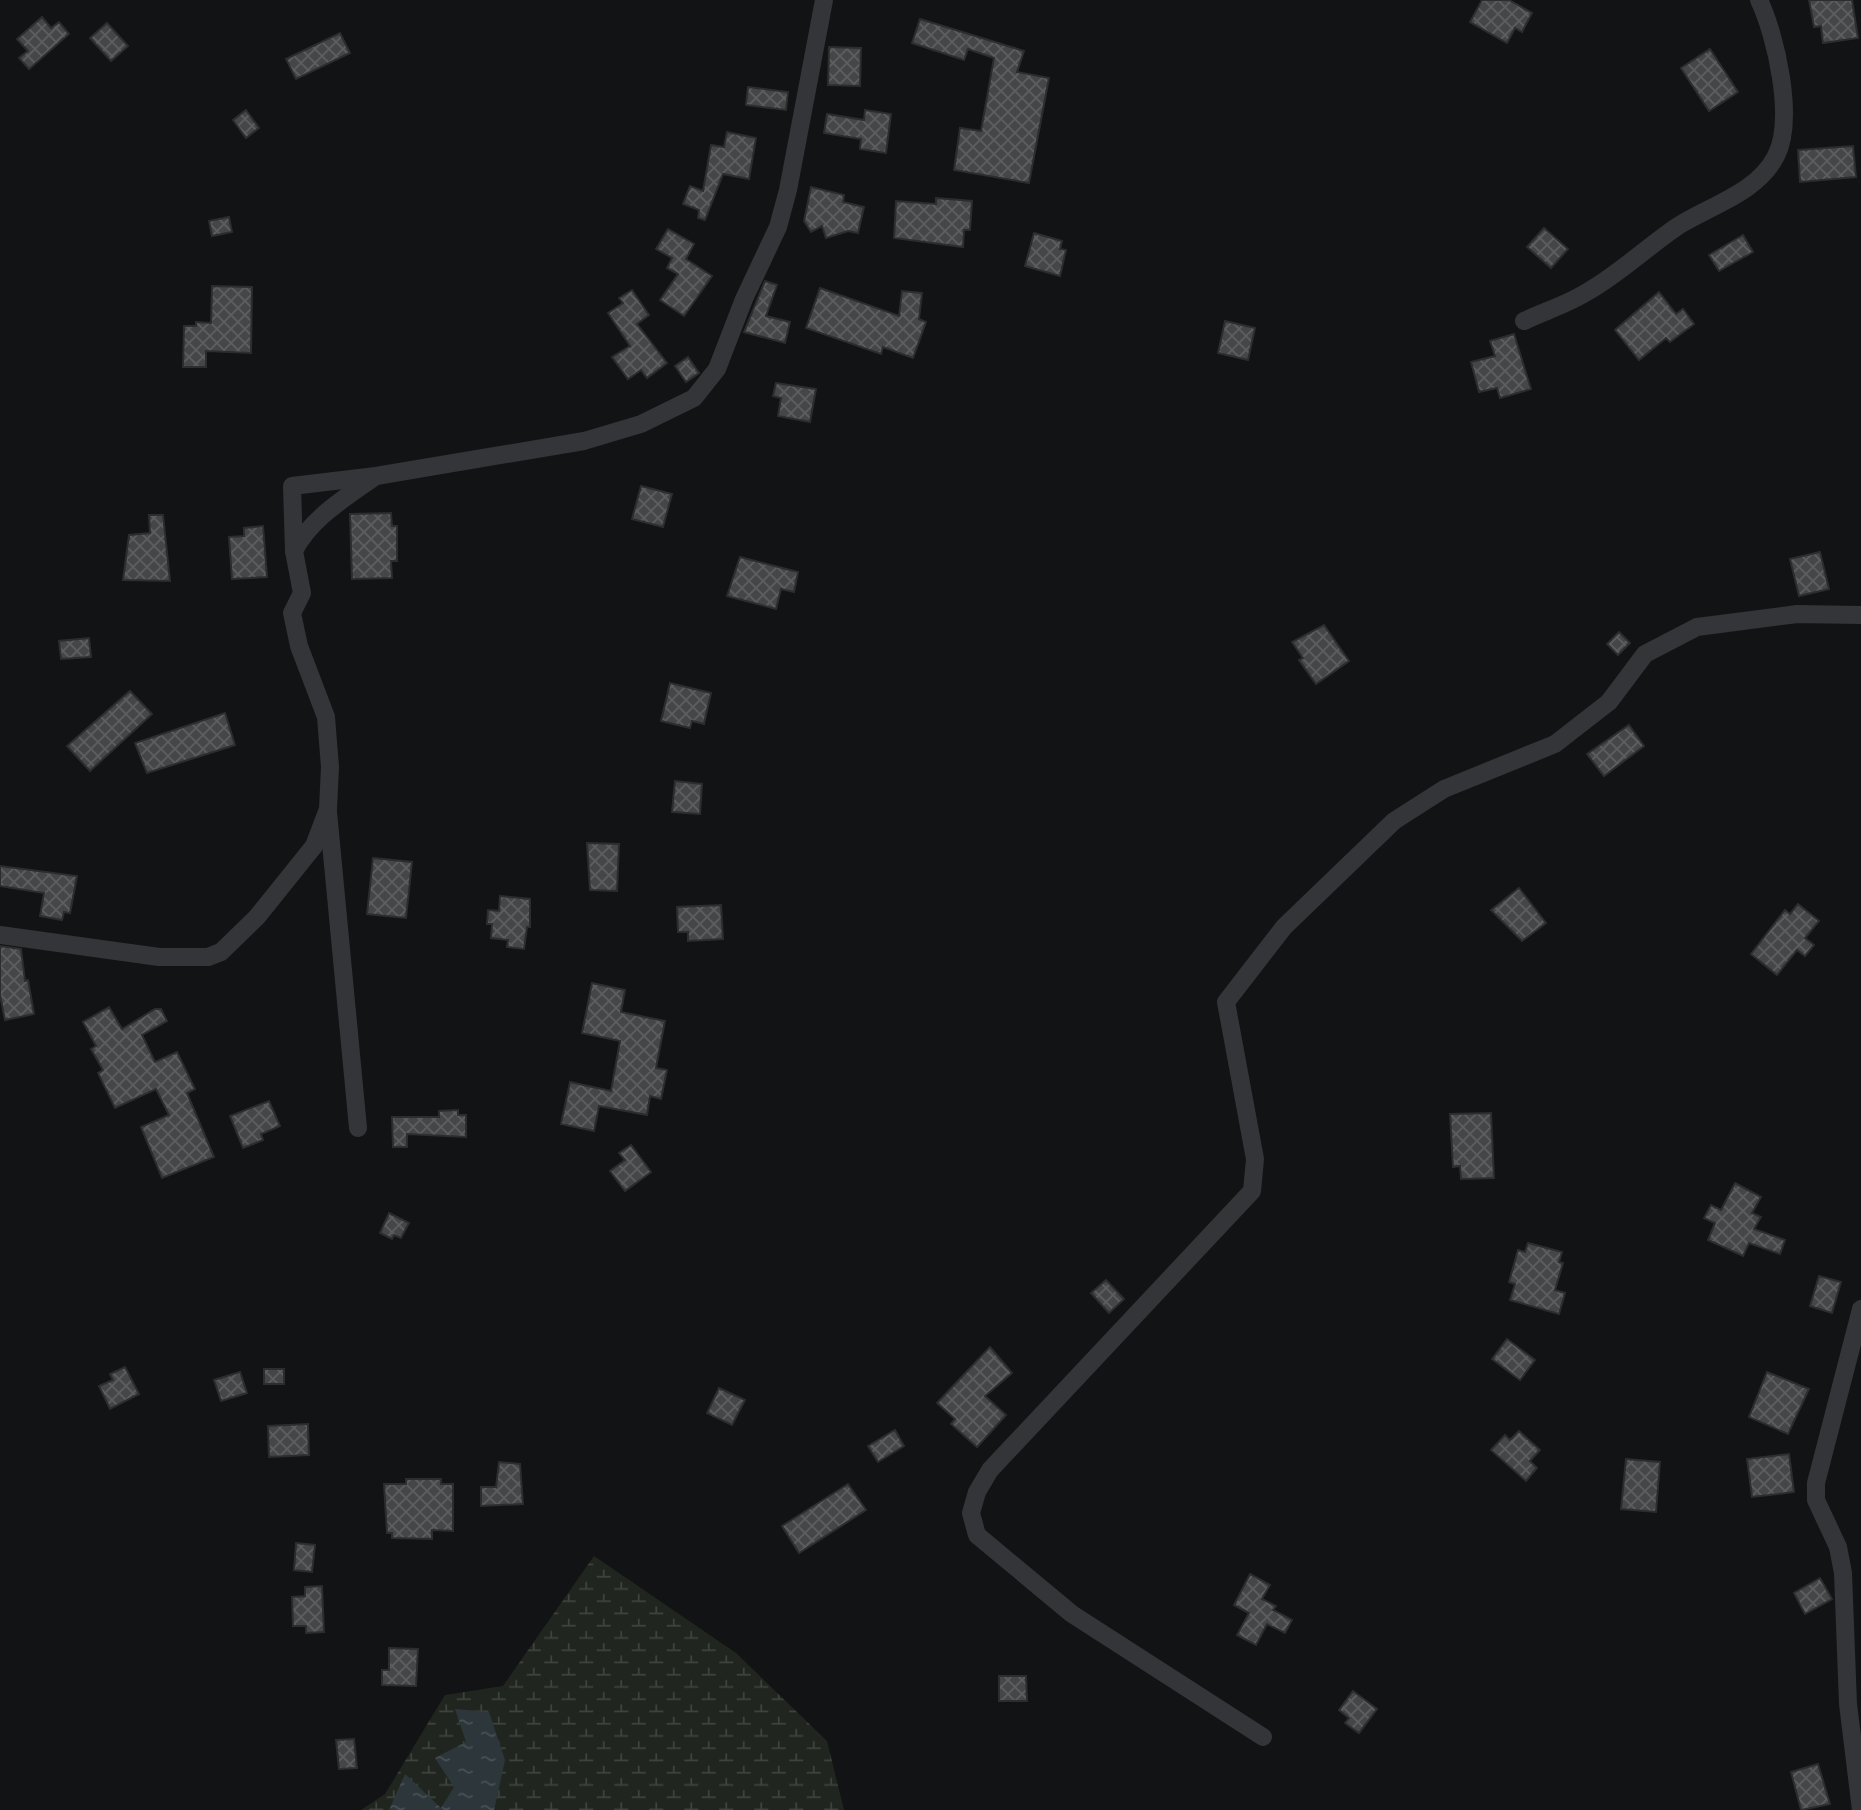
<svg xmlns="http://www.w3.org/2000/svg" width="1861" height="1810" viewBox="0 0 1861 1810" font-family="Jost,sans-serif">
<defs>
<pattern id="wetland-marsh" width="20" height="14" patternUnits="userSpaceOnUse" patternTransform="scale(1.75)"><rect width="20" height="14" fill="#20261f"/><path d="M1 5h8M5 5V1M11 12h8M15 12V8" fill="none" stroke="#3d433d"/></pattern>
<pattern id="water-ripples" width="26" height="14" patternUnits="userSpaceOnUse" patternTransform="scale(1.75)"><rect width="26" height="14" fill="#2d373b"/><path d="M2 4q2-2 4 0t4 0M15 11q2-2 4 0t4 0" fill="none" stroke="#485155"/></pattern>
<pattern id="building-cross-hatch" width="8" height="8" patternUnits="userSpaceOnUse" patternTransform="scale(1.75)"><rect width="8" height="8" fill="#444648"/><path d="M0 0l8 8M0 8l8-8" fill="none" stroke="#5c5e60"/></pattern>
</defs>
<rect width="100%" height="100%" fill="#121314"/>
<path fill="url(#wetland-marsh)" d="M 594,1556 L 736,1653 L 827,1741 L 844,1810 L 361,1810 L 385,1794 L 445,1695 L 503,1686 Z"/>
<path fill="url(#water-ripples)" d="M 455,1709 L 489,1712 L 505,1760 L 494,1810 L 389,1810 L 405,1774 L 441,1808 L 454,1787 L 435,1758 L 466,1742 Z"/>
<g fill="url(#building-cross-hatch)" stroke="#2d2d2f" stroke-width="2">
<path d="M 1482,0 L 1509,0 L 1532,13 L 1522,32 L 1515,28 L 1507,43 L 1470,22 Z"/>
<path d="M 1809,0 L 1852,0 L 1858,38 L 1823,43 L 1821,26 L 1814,27 Z"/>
<path d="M 42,17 L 51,28 L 59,22 L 69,34 L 29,69 L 19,58 L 28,51 L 17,39 Z"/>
<path d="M 920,19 L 1024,51 L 1017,72 L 1049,78 L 1029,183 L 954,170 L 960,128 L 981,131 L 994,58 L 968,49 L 964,60 L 912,43 Z"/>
<path d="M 107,23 L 128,46 L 111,61 L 90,38 Z"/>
<path d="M 340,33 L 350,53 L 296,79 L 286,59 Z"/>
<path d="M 829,47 L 861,48 L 860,86 L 828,85 Z"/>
<path d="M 1710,49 L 1738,92 L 1709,111 L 1681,68 Z"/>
<path d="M 748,87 L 788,92 L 786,110 L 746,105 Z"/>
<path d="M 246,110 L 259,128 L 246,138 L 233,120 Z"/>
<path d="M 865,110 L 891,114 L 886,153 L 860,149 L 861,139 L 824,133 L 827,114 L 864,120 Z"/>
<path d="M 727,132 L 756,138 L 749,179 L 723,174 L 705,220 L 698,218 L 699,210 L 683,204 L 690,186 L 703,191 L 711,145 L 724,147 Z"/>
<path d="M 1853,146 L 1856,177 L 1800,182 L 1798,150 Z"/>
<path d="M 811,187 L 844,195 L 843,202 L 864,207 L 858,233 L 848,231 L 826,238 L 822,226 L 811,232 L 804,221 Z"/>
<path d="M 936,198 L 972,201 L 970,230 L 964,230 L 963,247 L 894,238 L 896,201 L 936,204 Z"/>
<path d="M 229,217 L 232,232 L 212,236 L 209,221 Z"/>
<path d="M 1544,228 L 1568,249 L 1551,268 L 1527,247 Z"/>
<path d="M 668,229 L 694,244 L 686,259 L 712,276 L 684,316 L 660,300 L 678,274 L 667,268 L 672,258 L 656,249 Z"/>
<path d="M 1034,233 L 1062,241 L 1060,249 L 1066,250 L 1060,276 L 1025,266 Z"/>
<path d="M 1743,235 L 1753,252 L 1719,271 L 1709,255 Z"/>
<path d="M 765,281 L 777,285 L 766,316 L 790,322 L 785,343 L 744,332 Z"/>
<path d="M 212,286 L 252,287 L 251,353 L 206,351 L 206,367 L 183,367 L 184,326 L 196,326 L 196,322 L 211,323 Z"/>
<path d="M 820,288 L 899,316 L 902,291 L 922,293 L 919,319 L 926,322 L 913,358 L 883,347 L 881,354 L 806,328 Z"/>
<path d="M 632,290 L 649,315 L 637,324 L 667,363 L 647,378 L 641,370 L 628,379 L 612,357 L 630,346 L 608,313 L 623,303 L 619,298 Z"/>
<path d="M 1659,292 L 1676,314 L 1683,309 L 1694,324 L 1670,342 L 1666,338 L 1639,360 L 1615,330 Z"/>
<path d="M 1225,321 L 1255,328 L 1248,360 L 1218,353 Z"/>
<path d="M 1514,334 L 1531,389 L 1500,398 L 1497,388 L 1479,392 L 1471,362 L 1495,356 L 1490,341 Z"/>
<path d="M 688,357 L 699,373 L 686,382 L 675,366 Z"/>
<path d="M 776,383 L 816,389 L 810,422 L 778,416 L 781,398 L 773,396 Z"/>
<path d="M 641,486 L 672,494 L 663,527 L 632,519 Z"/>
<path d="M 391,513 L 392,526 L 397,526 L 397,561 L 391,561 L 392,578 L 352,579 L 350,514 Z"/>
<path d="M 149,515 L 163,515 L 170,581 L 123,580 L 129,535 L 150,533 Z"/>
<path d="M 263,526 L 267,577 L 232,579 L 229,537 L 244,536 L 244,528 Z"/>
<path d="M 1820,552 L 1829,589 L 1799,596 L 1790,559 Z"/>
<path d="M 740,557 L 798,572 L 794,592 L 781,589 L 776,609 L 727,596 Z"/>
<path d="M 1324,625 L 1349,661 L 1316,684 L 1299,660 L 1303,658 L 1292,642 Z"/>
<path d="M 1619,632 L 1630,643 L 1618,655 L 1607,644 Z"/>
<path d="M 89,638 L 91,657 L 61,659 L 59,641 Z"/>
<path d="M 670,683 L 711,693 L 704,724 L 692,721 L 690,728 L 661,721 Z"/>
<path d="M 130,691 L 152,714 L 90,771 L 67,746 Z"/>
<path d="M 225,713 L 235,745 L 147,773 L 135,743 Z"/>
<path d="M 1629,725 L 1644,746 L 1604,776 L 1587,754 Z"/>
<path d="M 675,781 L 702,784 L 700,814 L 672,812 Z"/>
<path d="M 587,843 L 619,844 L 617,891 L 590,890 Z"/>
<path d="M 373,858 L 412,862 L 406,918 L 367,914 Z"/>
<path d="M 0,866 L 77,876 L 70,913 L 64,912 L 62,920 L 40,916 L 44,893 L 0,886 Z"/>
<path d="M 1519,888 L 1546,923 L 1522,941 L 1491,910 Z"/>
<path d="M 500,896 L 530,899 L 530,927 L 527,927 L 524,949 L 507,947 L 508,940 L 491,938 L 492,924 L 487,924 L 488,910 L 499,911 Z"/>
<path d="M 1798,904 L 1819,921 L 1805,938 L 1814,945 L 1805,956 L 1797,950 L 1777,975 L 1751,954 L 1785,910 L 1790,914 Z"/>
<path d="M 721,905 L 723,939 L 688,941 L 688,932 L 678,932 L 677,907 Z"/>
<path d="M 0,946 L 21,949 L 25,981 L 28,980 L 34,1014 L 5,1020 L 0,995 Z"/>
<path d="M 592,983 L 625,990 L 621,1012 L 665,1021 L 656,1068 L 667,1070 L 661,1099 L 650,1096 L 647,1115 L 599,1106 L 594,1131 L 561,1124 L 570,1082 L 611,1091 L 620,1041 L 582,1033 Z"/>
<path d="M 109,1007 L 122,1029 L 155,1009 L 161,1009 L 167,1021 L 142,1035 L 155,1062 L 177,1052 L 195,1089 L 187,1093 L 214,1157 L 162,1178 L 141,1127 L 169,1115 L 156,1089 L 115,1108 L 98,1073 L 103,1070 L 91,1049 L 96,1046 L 83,1022 Z"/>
<path d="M 269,1101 L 280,1126 L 261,1134 L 263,1140 L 243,1148 L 230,1116 Z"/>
<path d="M 458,1110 L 458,1115 L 466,1115 L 466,1137 L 407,1134 L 407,1147 L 393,1147 L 392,1117 L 439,1117 L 439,1111 Z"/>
<path d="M 1491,1113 L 1494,1178 L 1461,1179 L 1460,1166 L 1453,1167 L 1450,1114 Z"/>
<path d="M 631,1145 L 651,1172 L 625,1191 L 610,1171 L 625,1160 L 619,1153 Z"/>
<path d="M 1735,1183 L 1761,1197 L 1752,1213 L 1761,1217 L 1754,1229 L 1785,1240 L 1780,1254 L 1749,1243 L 1743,1256 L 1708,1240 L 1715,1223 L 1704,1218 L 1711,1205 L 1721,1210 Z"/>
<path d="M 389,1213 L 409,1223 L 401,1238 L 394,1235 L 392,1239 L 380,1233 Z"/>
<path d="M 1528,1243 L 1562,1252 L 1559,1262 L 1563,1263 L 1555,1290 L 1565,1293 L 1559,1314 L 1510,1300 L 1515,1284 L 1509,1282 L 1518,1250 L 1525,1252 Z"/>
<path d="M 1819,1276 L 1841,1282 L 1832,1313 L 1810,1306 Z"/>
<path d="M 1106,1280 L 1124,1299 L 1109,1313 L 1091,1293 Z"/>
<path d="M 1507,1339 L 1535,1360 L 1520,1380 L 1492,1359 Z"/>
<path d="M 990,1347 L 1012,1373 L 985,1396 L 1006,1415 L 977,1447 L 951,1424 L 955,1419 L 937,1403 Z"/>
<path d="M 125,1367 L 139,1394 L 110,1409 L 99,1386 L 113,1380 L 110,1374 Z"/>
<rect x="264" y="1369" width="20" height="15"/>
<path d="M 240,1372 L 247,1393 L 221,1401 L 214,1380 Z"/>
<path d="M 1767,1372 L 1809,1389 L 1788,1434 L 1749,1417 Z"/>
<path d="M 719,1388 L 745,1400 L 732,1425 L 707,1413 Z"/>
<path d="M 308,1424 L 309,1455 L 269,1457 L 268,1426 Z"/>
<path d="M 895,1430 L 904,1446 L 878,1462 L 868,1446 Z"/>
<path d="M 1519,1431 L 1540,1450 L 1530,1461 L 1537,1468 L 1526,1481 L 1491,1450 L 1505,1435 L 1510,1440 Z"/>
<path d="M 1789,1454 L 1794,1492 L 1752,1497 L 1747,1459 Z"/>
<path d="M 1626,1459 L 1660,1462 L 1656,1512 L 1621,1509 Z"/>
<path d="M 499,1462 L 520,1464 L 523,1504 L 481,1506 L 481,1487 L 496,1487 Z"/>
<path d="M 406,1479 L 441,1479 L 441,1484 L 453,1484 L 453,1531 L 432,1530 L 432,1539 L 392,1538 L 392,1533 L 387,1533 L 384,1484 L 406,1484 Z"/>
<path d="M 848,1484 L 866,1510 L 799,1553 L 782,1526 Z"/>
<path d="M 296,1543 L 315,1545 L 312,1572 L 294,1570 Z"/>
<path d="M 1250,1574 L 1270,1585 L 1262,1599 L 1276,1606 L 1273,1610 L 1292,1620 L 1285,1633 L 1267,1624 L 1256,1645 L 1237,1635 L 1249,1613 L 1234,1605 Z"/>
<path d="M 1820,1578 L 1832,1599 L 1805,1614 L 1794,1593 Z"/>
<path d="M 322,1586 L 324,1632 L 306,1633 L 306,1626 L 293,1626 L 292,1597 L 305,1596 L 305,1587 Z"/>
<path d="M 389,1648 L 418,1649 L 416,1686 L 382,1685 L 382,1670 L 389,1670 Z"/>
<path d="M 999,1676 L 1026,1676 L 1027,1701 L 999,1701 Z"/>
<path d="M 1353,1691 L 1377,1709 L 1359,1733 L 1345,1723 L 1349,1718 L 1339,1710 Z"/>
<path d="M 354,1739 L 357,1768 L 339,1769 L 336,1740 Z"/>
<path d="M 1818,1764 L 1830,1804 L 1801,1810 L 1791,1772 Z"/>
</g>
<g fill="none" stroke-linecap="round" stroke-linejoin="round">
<g stroke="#343538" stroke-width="18">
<path d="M 1524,321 C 1545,311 1568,304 1587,292 C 1619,274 1647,247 1678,226 C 1711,205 1757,193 1776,156 C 1795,119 1776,36 1759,0"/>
<path d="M 294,551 L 292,486 L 376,476 L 584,441 L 641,424 L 694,398 L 717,369 L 744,299 L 778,227 L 788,190 L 824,0"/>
<path d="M 328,812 L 358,1128"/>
<path d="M 0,935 L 159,957 L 208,957 L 221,952 L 257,917 L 314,846 L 328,809 L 330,767 L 326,717 L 299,646 L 292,613 L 302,593 L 294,551 C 311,518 344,499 373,478"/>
<path d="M 1263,1737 L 1072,1614 L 977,1535 L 971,1513 L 977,1492 L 990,1470 L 1252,1191 L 1255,1159 L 1226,1002 L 1284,927 L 1394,821 L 1444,789 L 1555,744 L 1609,702 L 1645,654 L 1697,627 L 1797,614 L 1861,615"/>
<path d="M 1861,1810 L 1848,1704 L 1843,1573 L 1838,1547 L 1816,1500 L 1816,1483 L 1861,1309"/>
</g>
</g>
</svg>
